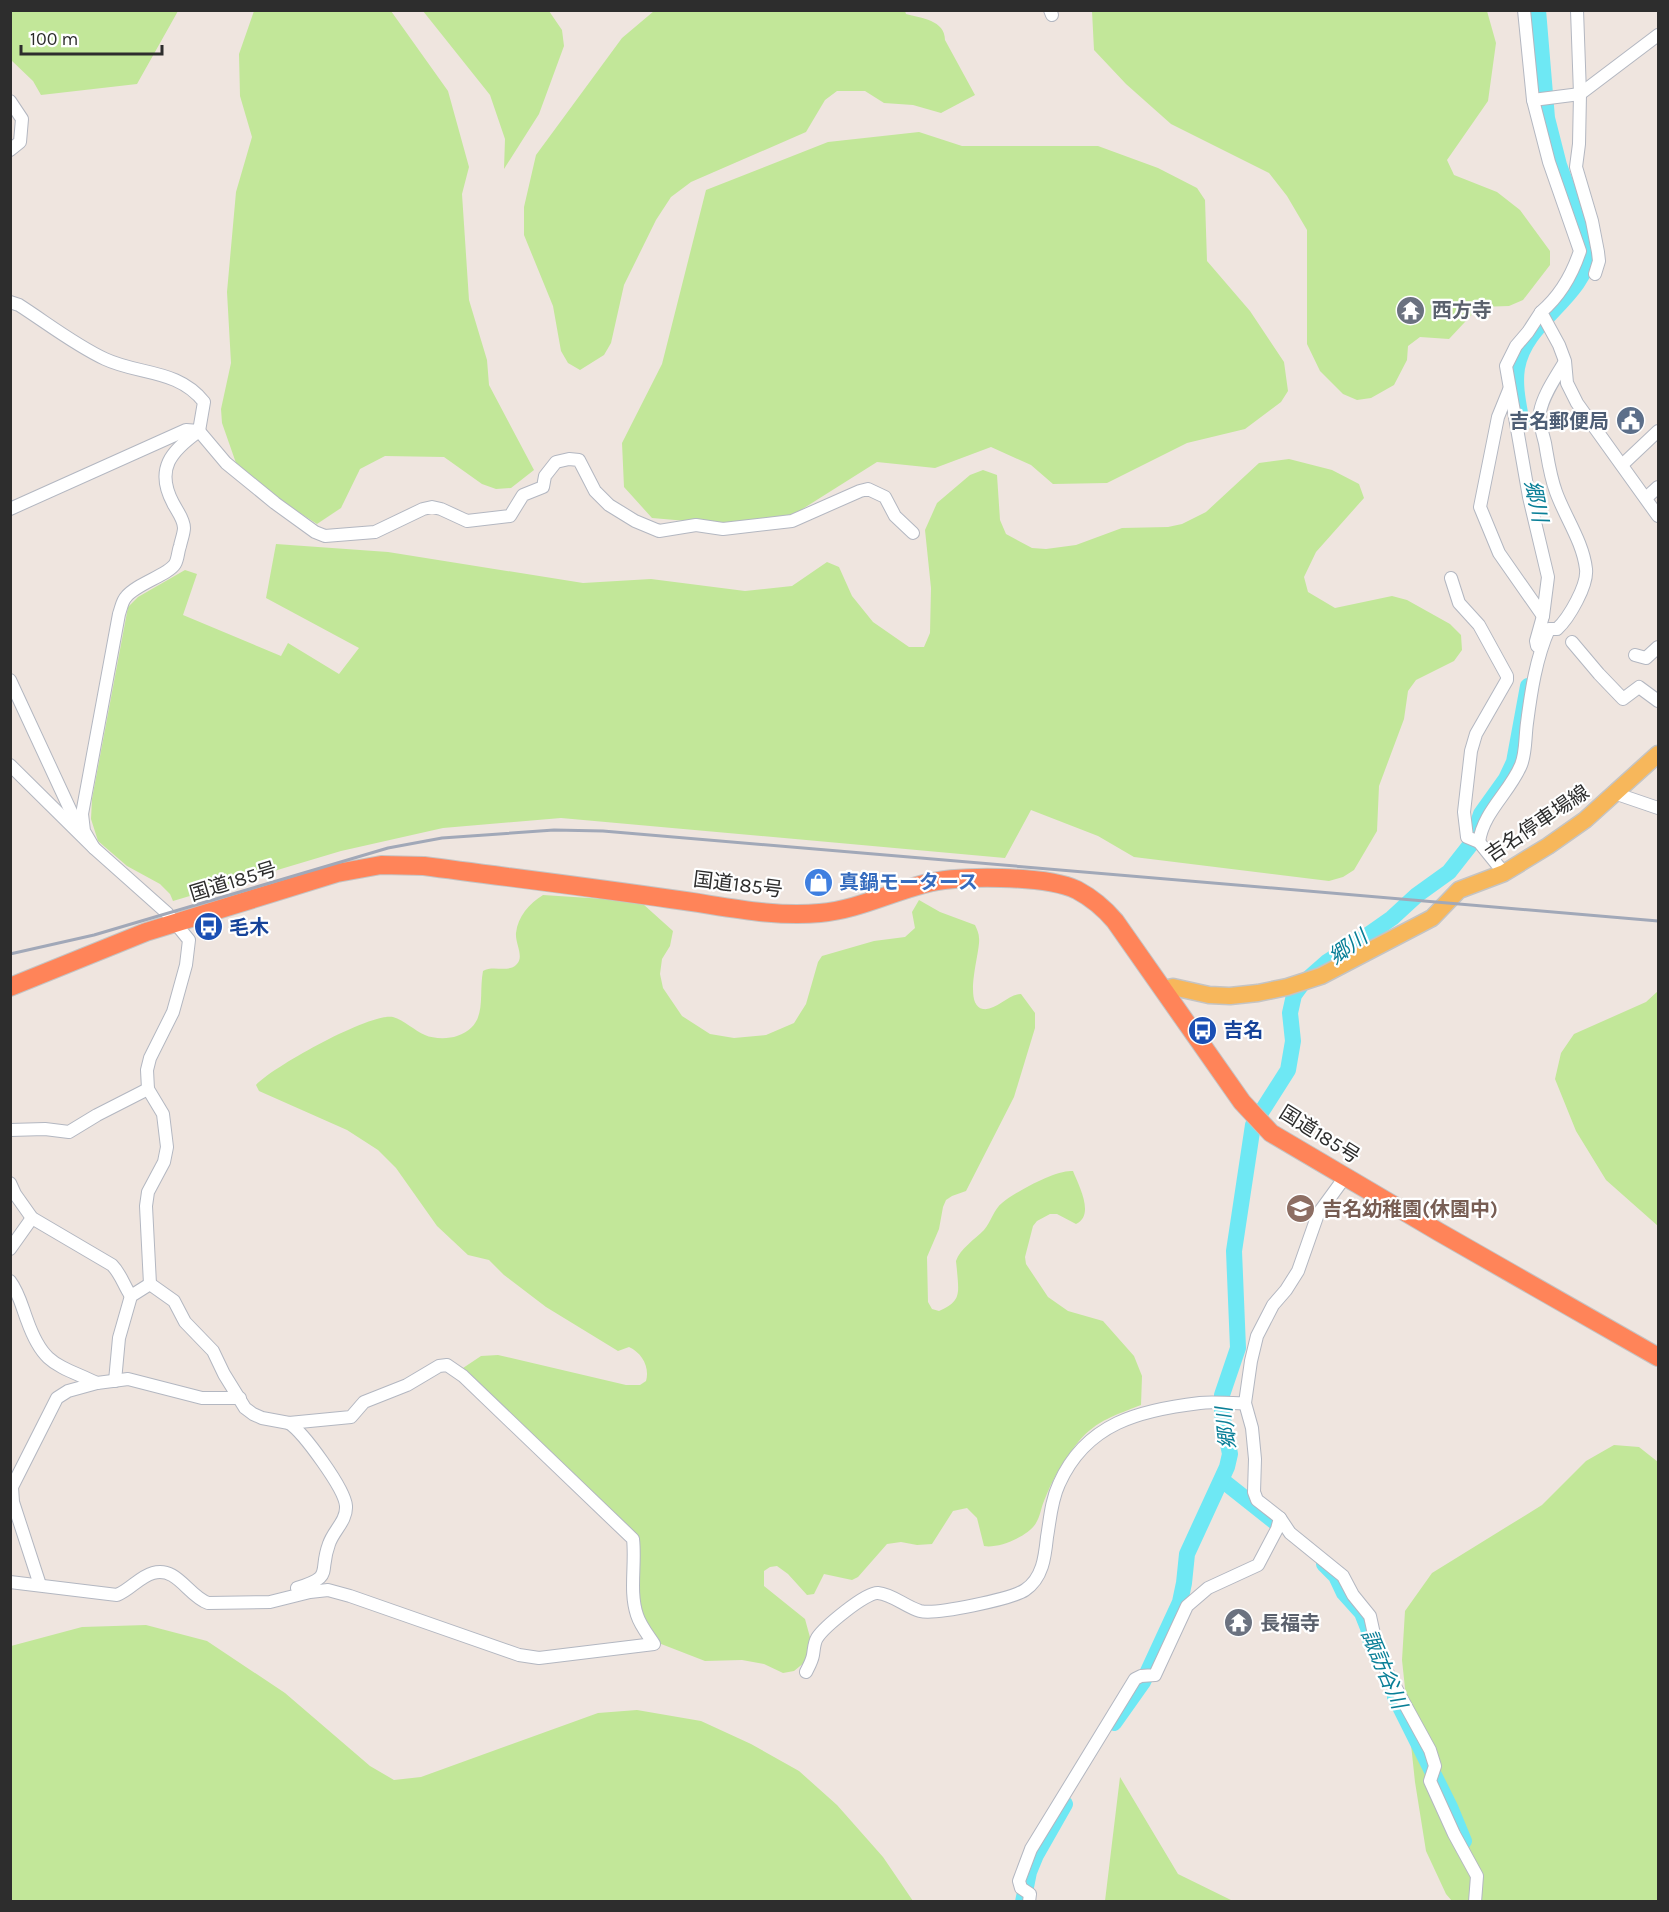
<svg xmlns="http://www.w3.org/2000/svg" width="1669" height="1912" viewBox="0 0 1669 1912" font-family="Karla,'Noto Sans JP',sans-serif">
<rect width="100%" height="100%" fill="#efe5df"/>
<g fill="#c2e799">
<path d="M 10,11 L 11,10 L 178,11 L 137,84 L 41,95 L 33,81 L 11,60 Z"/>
<path d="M 254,11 L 391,11 L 448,91 L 469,167 L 462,194 L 469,300 L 487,360 L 489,385 L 534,470 L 511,488 L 496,489 L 482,484 L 444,457 L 385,456 L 360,469 L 341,508 L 317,524 L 255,484 L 236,463 L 222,423 L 221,409 L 231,363 L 227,292 L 236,192 L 252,137 L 240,96 L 239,54 Z"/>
<path d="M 423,11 L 549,11 L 562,30 L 564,46 L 539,114 L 504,169 L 505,139 L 490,95 Z"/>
<path d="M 654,11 L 905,11 L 906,14 C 921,18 945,20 945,40 L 975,95 L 941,113 L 913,105 L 884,103 L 865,91 L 837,91 L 825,100 L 806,132 L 691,182 L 671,197 L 656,220 L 624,285 L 611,343 L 604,355 L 580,370 L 568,363 L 561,351 L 553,306 L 524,235 L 524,207 L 536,155 L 622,38 Z"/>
<path d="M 1092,11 L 1487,11 L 1496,43 L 1488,101 L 1447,160 L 1454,175 L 1497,192 L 1520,210 L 1550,251 L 1550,265 L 1523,300 L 1509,306 L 1479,307 L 1449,339 L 1420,337 L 1408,346 L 1407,360 L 1394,385 L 1371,398 L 1357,400 L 1343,394 L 1320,371 L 1307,344 L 1307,230 L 1287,196 L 1269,173 L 1171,124 L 1126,84 L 1094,50 Z"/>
<path d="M 919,132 L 962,146 L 1098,146 L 1158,168 L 1197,188 L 1205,200 L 1207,261 L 1250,311 L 1284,362 L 1288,391 L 1281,402 L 1245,429 L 1187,443 L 1107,483 L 1053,484 L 1031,465 L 991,447 L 935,468 L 877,462 L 785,520 L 710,523 L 652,518 L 624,487 L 622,443 L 662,364 L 706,190 L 828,142 Z"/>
<path d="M 1289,459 L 1332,470 L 1359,484 L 1364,498 L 1316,552 L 1304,577 L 1308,592 L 1335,608 L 1392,596 L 1407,600 L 1450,624 L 1461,635 L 1462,650 L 1454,661 L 1416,680 L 1408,691 L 1404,719 L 1379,786 L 1377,831 L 1354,870 L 1343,877 L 1329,881 L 1134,857 L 1098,836 L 1031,810 L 1005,858 L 561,818 L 443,828 L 341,851 L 173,901 L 170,894 L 160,884 L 127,866 L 98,841 L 91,819 L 92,799 L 128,607 L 138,597 L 185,570 L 197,574 L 183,615 L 281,656 L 288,643 L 339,674 L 359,648 L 266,598 L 276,544 L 388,552 L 583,583 L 651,579 L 745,591 L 792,586 L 827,562 L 839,567 L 852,596 L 873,622 L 909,647 L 924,647 L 930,633 L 931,588 L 925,530 L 937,503 L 970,475 L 983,470 L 997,475 L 1000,520 L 1006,534 L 1032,548 L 1046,549 L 1076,545 L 1122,528 L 1168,527 L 1182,524 L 1206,512 L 1259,463 Z"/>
<path d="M 543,895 L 635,901 L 643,904 L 673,931 L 670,946 L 662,959 L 660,974 L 663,988 L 682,1016 L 710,1034 L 734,1038 L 766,1035 L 794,1023 L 806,1004 L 818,962 L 822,956 L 874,941 L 905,937 L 915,928 L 912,912 L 919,900 L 940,912 L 975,925 C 977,929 979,934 979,938 C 981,951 962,1005 983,1009 C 996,1011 1008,994 1021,994 L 1035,1013 L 1035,1028 L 1014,1097 L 966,1191 L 952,1196 L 946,1200 L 943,1207 L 939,1229 L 927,1257 L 928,1302 L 932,1309 L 939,1311 C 961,1301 959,1294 957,1271 C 957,1269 956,1262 956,1261 C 960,1249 975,1239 984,1230 C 991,1222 994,1209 1002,1203 C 1015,1192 1057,1169 1073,1171 C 1079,1186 1095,1215 1076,1224 L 1057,1214 L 1050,1214 L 1037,1221 L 1033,1226 L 1025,1257 L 1026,1264 L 1048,1297 L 1068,1311 L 1103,1321 L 1134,1356 L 1142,1376 L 1141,1405 C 1116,1415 1097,1420 1079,1441 C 1064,1459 1052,1480 1044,1501 C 1041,1508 1040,1517 1036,1523 C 1029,1536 998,1549 984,1546 L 977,1518 L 967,1508 L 953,1511 L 932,1544 L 917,1545 L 901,1542 L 887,1544 L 858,1577 L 852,1580 L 824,1574 L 814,1594 L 807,1595 L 788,1574 L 777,1566 L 770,1567 L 764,1571 L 764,1586 L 805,1619 L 811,1641 L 805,1662 L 794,1671 L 783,1673 L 764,1664 L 742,1660 L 705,1661 L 656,1642 L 638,1611 L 626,1526 L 463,1368 L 481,1356 L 498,1355 L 626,1385 L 640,1385 L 646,1381 C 650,1367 642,1353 629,1347 L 618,1351 L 546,1307 L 504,1275 L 489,1260 L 468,1255 L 437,1226 L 396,1168 L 378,1150 L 347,1130 L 259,1091 L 256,1085 C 272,1067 371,1012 393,1017 C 404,1020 415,1031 425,1035 C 433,1039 449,1039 457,1036 C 489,1025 478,997 483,971 C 493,965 507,973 516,965 C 525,957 515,944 516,933 C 518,916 529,904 543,895 Z"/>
<path d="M 1658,991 L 1658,1226 L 1606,1180 L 1576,1131 L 1555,1079 L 1561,1053 L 1574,1034 L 1646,1002 Z"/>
<path d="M 1614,1445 L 1639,1447 L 1658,1462 L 1658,1901 L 1452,1901 L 1446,1894 L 1426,1851 L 1415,1782 L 1402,1660 L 1405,1611 L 1432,1573 L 1542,1505 L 1586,1461 Z"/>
<path d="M 146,1625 L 207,1641 L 285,1693 L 370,1766 L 394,1780 L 421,1777 L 598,1713 L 637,1710 L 701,1721 L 751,1744 L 799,1771 L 837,1805 L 883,1857 L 913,1901 L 11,1901 L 11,1646 L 82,1627 Z"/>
<path d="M 1120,1777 L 1178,1874 L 1233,1901 L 1105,1901 Z"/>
</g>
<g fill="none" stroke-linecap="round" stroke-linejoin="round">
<g stroke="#6ee8f4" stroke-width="16">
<path d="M 1522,424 C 1519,406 1514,387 1517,368 C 1525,320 1584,299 1590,251 L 1559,165 L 1547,118 L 1538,10"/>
<path d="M 1222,1480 L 1275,1522"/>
<path d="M 1324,1564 L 1336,1576 L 1344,1593 L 1362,1613 L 1368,1628 L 1371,1643"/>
<path d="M 1395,1697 L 1450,1807 L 1464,1841"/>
<path d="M 1114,1723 L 1143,1682 L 1180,1602 L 1184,1583 L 1187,1554 L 1227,1467 L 1230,1454 L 1222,1414 L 1222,1395 L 1238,1348 L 1234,1251 L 1253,1125 L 1288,1070 L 1293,1041 L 1290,1013 L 1294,995 L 1302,984 L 1327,962 L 1355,944 L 1392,918 L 1417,895 L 1449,872 L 1471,844 L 1481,814 L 1506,779 L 1514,762 L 1528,686"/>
<path d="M 1023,1902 L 1029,1872 L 1036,1855 L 1065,1804"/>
</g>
<defs>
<g id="minor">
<path d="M 1050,10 L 1052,15"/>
<path d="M 1524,10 L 1533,100 L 1549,162 L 1580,251 C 1572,275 1560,296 1541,312 L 1559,345 L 1565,361 L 1567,383 L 1577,403 L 1658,516"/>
<path d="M 1577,10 L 1580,94 L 1579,144 L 1576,167 L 1592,221 L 1598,252 L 1599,261 L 1595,274"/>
<path d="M 1533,100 L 1580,94 L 1658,35"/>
<path d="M 10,101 L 22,119 L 20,142 L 10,150"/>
<path d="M 10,302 L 19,305 C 47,323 75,345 105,359 C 139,375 178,369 204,402 L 199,431 C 171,451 155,469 173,503 C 177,511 184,519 184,528 C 184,533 181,541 180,546 C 178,551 178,559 175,564 C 168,575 136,584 126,597 C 122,601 121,609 119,614 L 82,814 L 84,831 L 94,848"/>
<path d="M 1509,390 L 1498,417 L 1480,507 L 1499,553 L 1543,616"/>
<path d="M 1622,465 L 1658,431"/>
<path d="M 1646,498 L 1658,487"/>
<path d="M 10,509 L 186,430 L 199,431 L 226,463 L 275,503 L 315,532 L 325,536 L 375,532 L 423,509 L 432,507 L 441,509 L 467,521 L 510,516 L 523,495 L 543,487 L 545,476 L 556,462 L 569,459 L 579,460 L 595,491 L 609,505 L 635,521 L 659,531 L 696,525 L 723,529 L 792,521 L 860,491 L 868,489 L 885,497 L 895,516 L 913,533"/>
<path d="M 1451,578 L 1459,603 L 1479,625 L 1507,676 L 1507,680 L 1476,734 L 1471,751 L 1464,812 L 1467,837 L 1479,842 L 1504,873"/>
<path d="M 1572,642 L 1599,674 L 1623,699 L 1639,687 L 1658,701"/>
<path d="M 1537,646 L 1536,641 L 1543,616 L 1548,577 L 1529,497 L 1506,366 L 1516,346 L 1528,332 L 1541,312"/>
<path d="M 1635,655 L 1646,658 L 1658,647"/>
<path d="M 10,680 L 74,818 L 76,829"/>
<path d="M 10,765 L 94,848 L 167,913 L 189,940 L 186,965 L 173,1012 L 150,1058 L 147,1070 L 148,1089 L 163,1114 L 167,1147 L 164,1162 L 148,1192 L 146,1206 L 150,1284"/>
<path d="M 1617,794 L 1658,808"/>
<path d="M 1479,842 C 1483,812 1510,792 1521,765 C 1526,753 1525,737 1527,723 C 1531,692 1536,658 1549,629 L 1557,629 C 1569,618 1588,585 1586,569 C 1583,542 1565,517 1556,492 C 1550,476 1548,460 1545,443 C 1543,434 1538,421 1540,412 C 1543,395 1556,377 1564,363"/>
<path d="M 10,1130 L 45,1129 L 69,1132 L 97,1115 L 148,1089"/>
<path d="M 1345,1177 L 1318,1214 L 1298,1271 L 1286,1290 L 1273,1305 L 1257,1336 L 1251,1361 L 1245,1403 L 1252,1428 L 1255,1459 L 1254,1492 L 1257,1500 L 1280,1518 L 1290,1533 L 1343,1576 L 1353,1595 L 1370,1616 L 1379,1657 L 1430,1750 L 1435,1766 L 1430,1781 L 1454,1834 L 1477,1876 L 1475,1902"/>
<path d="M 10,1183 L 15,1194 L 32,1218 L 112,1265 C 121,1274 124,1286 131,1296"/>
<path d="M 10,1249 L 32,1218"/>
<path d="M 10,1281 C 19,1293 22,1307 27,1320 C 43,1365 56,1364 97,1383"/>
<path d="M 115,1381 L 119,1338 L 131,1296 L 150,1284"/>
<path d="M 289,1423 C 303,1432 345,1489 346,1506 C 347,1521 333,1531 329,1544 C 318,1573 335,1576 297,1588"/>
<path d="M 10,1582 L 117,1595 C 130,1590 139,1577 153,1573 C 177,1566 188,1596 208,1603 L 270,1602 L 310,1592 L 328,1590 L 350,1596 L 519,1655 L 539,1658 L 654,1644 C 648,1635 640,1625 637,1615 C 629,1591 636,1564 633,1539 L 463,1376 L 447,1365 L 439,1366 L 407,1385 L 364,1402 L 351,1417 L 289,1423 L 262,1418 L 253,1414 L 245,1408 L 224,1374 L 213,1351 L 185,1322 L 174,1301 L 150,1284"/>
<path d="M 40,1585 L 13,1502 L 12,1487 L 57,1398 L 68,1391 L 97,1383 L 128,1379 L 202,1398 L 240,1398"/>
<path d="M 806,1672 C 809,1666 812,1661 813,1655 C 814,1649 814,1643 817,1638 C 824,1627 866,1592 878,1593 C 892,1594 906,1607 920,1611 C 936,1615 1011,1599 1025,1590 C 1043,1578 1045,1556 1047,1537 C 1050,1520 1051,1501 1059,1484 C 1086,1423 1140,1410 1200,1403 C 1215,1401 1230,1404 1245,1403"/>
<path d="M 1029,1902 L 1030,1894 L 1021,1888 L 1019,1881 L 1031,1849 L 1135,1679 L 1141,1676 L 1155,1675 L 1187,1606 L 1208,1588 L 1258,1565 L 1277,1529 L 1280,1518"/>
</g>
<path id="major" d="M 1164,989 L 1173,987 L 1209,995 L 1230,996 L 1258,993 L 1287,987 L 1321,976 L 1432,918 L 1459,890 L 1504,873 L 1548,846 L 1585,820 L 1658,754"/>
<path id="highway" d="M 10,987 L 146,932 L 337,873 L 381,865 L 424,866 C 506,877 589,887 671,899 C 719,905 771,918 820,913 C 856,910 889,893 924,884 C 958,875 1045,875 1077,890 C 1092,898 1104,908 1115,921 L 1242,1102 L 1271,1133 L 1439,1232 L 1658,1357"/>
</defs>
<use href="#minor" stroke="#b3b7c1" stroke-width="14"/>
<use href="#major" stroke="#c4c4c4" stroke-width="19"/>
<use href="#highway" stroke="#c4c4c4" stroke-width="20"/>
<use href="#minor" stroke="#fff" stroke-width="12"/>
<use href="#major" stroke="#f7b75b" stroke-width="16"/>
<use href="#highway" stroke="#ff8459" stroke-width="18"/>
<path stroke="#a1a8b8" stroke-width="3" d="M 10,954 L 94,935 L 388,848 L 442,838 L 554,830 L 603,831 L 862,853 L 1658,921"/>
</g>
<defs>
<symbol id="temple-disc" viewBox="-11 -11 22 22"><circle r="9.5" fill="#6b7280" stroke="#fff"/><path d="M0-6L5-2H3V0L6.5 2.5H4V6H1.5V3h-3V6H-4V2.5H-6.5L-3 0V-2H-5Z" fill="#fff"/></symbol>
<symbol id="civic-disc" viewBox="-11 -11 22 22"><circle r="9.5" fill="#5c6f8a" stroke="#fff"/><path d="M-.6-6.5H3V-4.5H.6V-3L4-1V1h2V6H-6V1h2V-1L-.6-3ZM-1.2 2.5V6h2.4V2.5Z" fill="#fff"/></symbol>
<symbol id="shop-disc" viewBox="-11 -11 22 22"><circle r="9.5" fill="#3f7fe0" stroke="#fff"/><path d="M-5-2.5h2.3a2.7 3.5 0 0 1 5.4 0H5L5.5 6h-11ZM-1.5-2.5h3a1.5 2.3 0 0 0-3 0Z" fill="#fff"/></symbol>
<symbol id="bus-disc" viewBox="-11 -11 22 22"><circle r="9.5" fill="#1a4fb4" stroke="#fff"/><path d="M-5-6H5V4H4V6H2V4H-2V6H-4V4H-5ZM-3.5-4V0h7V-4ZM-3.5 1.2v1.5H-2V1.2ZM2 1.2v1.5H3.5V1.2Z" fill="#fff"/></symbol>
<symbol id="school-disc" viewBox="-11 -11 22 22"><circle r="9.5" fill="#8d6e63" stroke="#fff"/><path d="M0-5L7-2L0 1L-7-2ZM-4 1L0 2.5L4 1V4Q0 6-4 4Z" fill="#fff"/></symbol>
</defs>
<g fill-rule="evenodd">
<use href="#temple-disc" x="1394" y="294" width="33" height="33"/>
<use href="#civic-disc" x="1614" y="404" width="33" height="33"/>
<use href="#shop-disc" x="802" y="866" width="33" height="33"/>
<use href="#bus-disc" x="192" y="910" width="33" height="33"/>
<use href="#bus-disc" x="1186" y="1014" width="33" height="33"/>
<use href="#school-disc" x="1284" y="1192" width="33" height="33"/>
<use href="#temple-disc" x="1222" y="1606" width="33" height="33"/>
</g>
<g text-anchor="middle" stroke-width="4.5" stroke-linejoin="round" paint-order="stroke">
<g font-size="20" font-weight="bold" fill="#5b616d" stroke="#fff" text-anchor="start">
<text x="1432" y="317">西方寺</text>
<text x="1260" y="1630">長福寺</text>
</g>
<g font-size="20" font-weight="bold" fill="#4e5e75" stroke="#fff" text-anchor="end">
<text x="1609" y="428">吉名郵便局</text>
</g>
<g font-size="20" fill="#2d2d2d" stroke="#fff">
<text transform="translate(1537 823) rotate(-34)" y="7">吉名停車場線</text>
<text transform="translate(233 881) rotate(-17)" y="7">国道185号</text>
<text transform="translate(738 884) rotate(7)" y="7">国道185号</text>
<text transform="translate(1320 1134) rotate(32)" y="7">国道185号</text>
</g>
<g font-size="20" font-weight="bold" fill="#366cbe" stroke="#fff" text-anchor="start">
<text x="839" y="889">真鍋モータース</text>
</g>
<g font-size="20" font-weight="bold" fill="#164399" stroke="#fff" text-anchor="start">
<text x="229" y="934">毛木</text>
<text x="1223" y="1037">吉名</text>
</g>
<g font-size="20" font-weight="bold" fill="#785e54" stroke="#fff" text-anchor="start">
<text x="1322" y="1216">吉名幼稚園(休園中)</text>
</g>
<g font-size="21" font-style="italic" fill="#097f97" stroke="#fff">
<text transform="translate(1536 501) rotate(78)" y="7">郷川</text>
<text transform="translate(1348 947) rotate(-36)" y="7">郷川</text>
<text transform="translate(1226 1428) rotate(-96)" y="7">郷川</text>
<text transform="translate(1384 1669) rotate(67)" y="7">諏訪谷川</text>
</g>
</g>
<rect width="1669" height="1912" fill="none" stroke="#2d2d2d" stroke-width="24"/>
<path d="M21 45v9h141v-9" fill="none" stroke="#2d2d2d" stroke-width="3"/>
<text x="30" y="45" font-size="18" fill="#2d2d2d" stroke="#ffffff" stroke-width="4.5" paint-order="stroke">100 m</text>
</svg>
